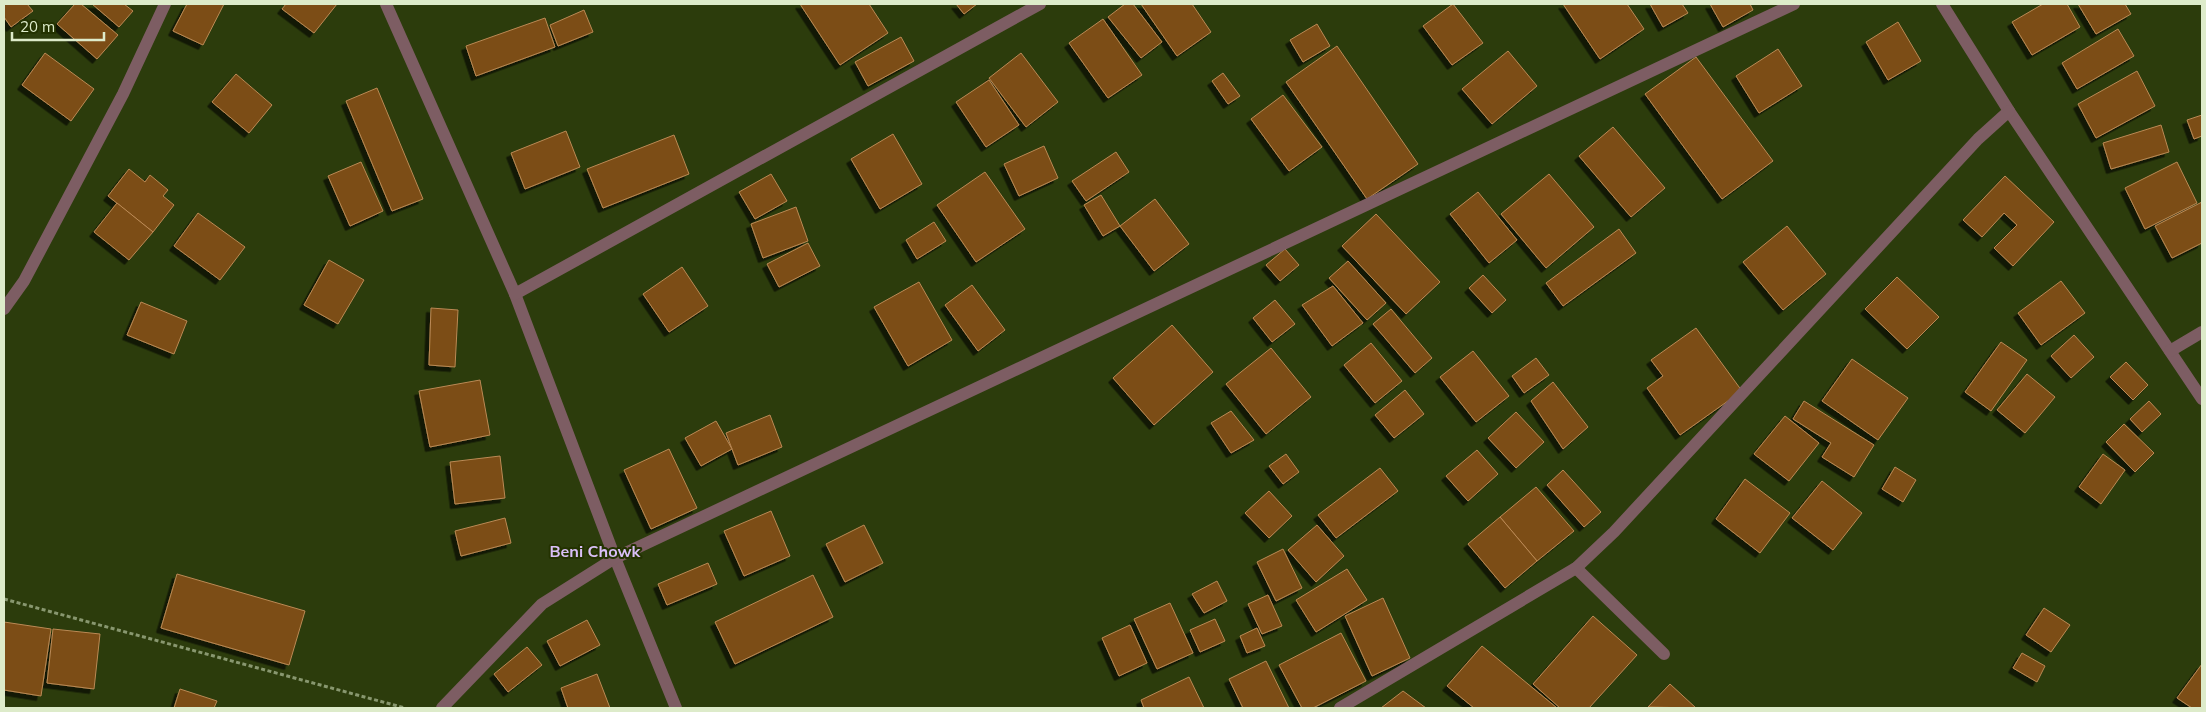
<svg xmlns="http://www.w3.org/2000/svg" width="2206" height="712" viewBox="0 0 2206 712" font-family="Mulish,sans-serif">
<defs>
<filter id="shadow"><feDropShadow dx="-4.5" dy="4.5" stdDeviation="0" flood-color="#0009"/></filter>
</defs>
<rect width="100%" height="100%" fill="#2c3c0c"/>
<g fill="#7b4d14" stroke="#bb8955" filter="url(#shadow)">
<path d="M 4,4 L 27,4 L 33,11 L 11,27 L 4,17 Z"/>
<path d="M 75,4 L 81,4 L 118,35 L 97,59 L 57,24 Z"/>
<path d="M 92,4 L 124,4 L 133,11 L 119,27 Z"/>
<path d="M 187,4 L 224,4 L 203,45 L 173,31 Z"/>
<path d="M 286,4 L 337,4 L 314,33 L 282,9 Z"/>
<path d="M 800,4 L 869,4 L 888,33 L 840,65 Z"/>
<path d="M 956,4 L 977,4 L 964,14 Z"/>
<path d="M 1125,4 L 1133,4 L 1162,42 L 1141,58 L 1108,17 Z"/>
<path d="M 1141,4 L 1192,4 L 1211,32 L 1177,56 Z"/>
<path d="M 1453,4 L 1483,43 L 1452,65 L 1423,26 Z"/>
<path d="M 1563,4 L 1627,4 L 1644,29 L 1600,59 Z"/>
<path d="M 1650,4 L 1682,4 L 1688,13 L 1663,27 Z"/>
<path d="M 1710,4 L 1750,4 L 1753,10 L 1723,27 Z"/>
<path d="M 2043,4 L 2067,4 L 2080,27 L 2032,55 L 2012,22 Z"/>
<path d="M 2078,4 L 2125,4 L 2131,14 L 2096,34 Z"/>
<path d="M 584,10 L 593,32 L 558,46 L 550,25 Z"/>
<path d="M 545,18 L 555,47 L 476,76 L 466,46 Z"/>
<path d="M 1103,19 L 1142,75 L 1108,98 L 1069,43 Z"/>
<path d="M 1898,22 L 1921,61 L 1888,80 L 1866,42 Z"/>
<path d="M 1317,24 L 1330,46 L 1303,62 L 1290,40 Z"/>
<path d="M 2118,29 L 2134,56 L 2077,89 L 2062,63 Z"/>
<path d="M 901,37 L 914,61 L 868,86 L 855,62 Z"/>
<path d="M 1337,46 L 1418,164 L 1367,199 L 1286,82 Z"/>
<path d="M 1778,49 L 1802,86 L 1759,113 L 1736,76 Z"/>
<path d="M 1508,51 L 1537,86 L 1492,124 L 1462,89 Z"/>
<path d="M 45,53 L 94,89 L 71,121 L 22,85 Z"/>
<path d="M 1021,53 L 1058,102 L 1026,127 L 989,78 Z"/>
<path d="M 1696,57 L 1773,161 L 1722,199 L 1645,94 Z"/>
<path d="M 2137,71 L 2155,106 L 2096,138 L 2078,104 Z"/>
<path d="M 1223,73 L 1240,96 L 1228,104 L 1212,81 Z"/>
<path d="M 236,74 L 272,105 L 249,133 L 212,102 Z"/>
<path d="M 989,80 L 1019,125 L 986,147 L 956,102 Z"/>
<path d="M 377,88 L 423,199 L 392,211 L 346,101 Z"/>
<path d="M 1283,95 L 1322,147 L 1289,171 L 1251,119 Z"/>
<path d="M 2202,115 L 2202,136 L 2194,139 L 2187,120 Z"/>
<path d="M 2161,125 L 2169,152 L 2111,169 L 2103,143 Z"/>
<path d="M 1613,127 L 1665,188 L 1631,217 L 1579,156 Z"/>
<path d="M 566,131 L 580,167 L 525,189 L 511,153 Z"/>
<path d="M 893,134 L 922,184 L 880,209 L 851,159 Z"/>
<path d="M 674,135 L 689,174 L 603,208 L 587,169 Z"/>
<path d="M 1044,146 L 1058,178 L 1019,196 L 1004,164 Z"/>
<path d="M 1116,152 L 1129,172 L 1086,201 L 1072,181 Z"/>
<path d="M 361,162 L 383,211 L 350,226 L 328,176 Z"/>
<path d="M 2177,162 L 2197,203 L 2145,229 L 2125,188 Z"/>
<path d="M 129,169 L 145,182 L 150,175 L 168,190 L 163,196 L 174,205 L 153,232 L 108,196 Z"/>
<path d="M 985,172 L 1025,229 L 976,262 L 937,205 Z"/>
<path d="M 771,174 L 787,201 L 755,219 L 739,192 Z"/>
<path d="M 1549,174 L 1594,227 L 1546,268 L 1501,214 Z"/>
<path d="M 2005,176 L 2054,222 L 2013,266 L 1994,248 L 2017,225 L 2004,213 L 1982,237 L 1963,220 Z"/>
<path d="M 1478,192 L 1517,240 L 1489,263 L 1450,214 Z"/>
<path d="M 1101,195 L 1120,226 L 1103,236 L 1084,205 Z"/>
<path d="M 1155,199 L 1189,244 L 1154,271 L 1120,226 Z"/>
<path d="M 2202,202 L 2202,243 L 2172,258 L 2155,226 Z"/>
<path d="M 117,203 L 153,232 L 129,260 L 94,232 Z"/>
<path d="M 796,207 L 808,241 L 763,258 L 751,224 Z"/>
<path d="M 198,213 L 245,247 L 220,280 L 174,246 Z"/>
<path d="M 1376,214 L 1440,282 L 1406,314 L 1342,246 Z"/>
<path d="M 934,222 L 946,241 L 917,259 L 906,240 Z"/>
<path d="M 1787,226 L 1826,274 L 1783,310 L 1743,262 Z"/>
<path d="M 1619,229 L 1636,253 L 1563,306 L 1546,283 Z"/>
<path d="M 808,243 L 820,266 L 779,287 L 767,264 Z"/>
<path d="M 1285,249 L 1299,265 L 1280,281 L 1266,265 Z"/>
<path d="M 329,260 L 364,280 L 338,324 L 304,305 Z"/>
<path d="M 1348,261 L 1386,303 L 1367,320 L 1329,278 Z"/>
<path d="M 682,267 L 708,306 L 669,332 L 643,294 Z"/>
<path d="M 1483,275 L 1506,300 L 1492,313 L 1469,288 Z"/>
<path d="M 1897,277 L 1939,317 L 1907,349 L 1865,309 Z"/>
<path d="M 2061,281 L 2085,313 L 2041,345 L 2018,313 Z"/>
<path d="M 919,282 L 952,340 L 908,366 L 874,307 Z"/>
<path d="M 972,285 L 1005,330 L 978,351 L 945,305 Z"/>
<path d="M 1333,286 L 1363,323 L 1332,346 L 1302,305 Z"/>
<path d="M 1275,300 L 1295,324 L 1272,342 L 1253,318 Z"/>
<path d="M 141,302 L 187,321 L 174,354 L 127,335 Z"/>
<path d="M 431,308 L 458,310 L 455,367 L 429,365 Z"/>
<path d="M 1391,309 L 1432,358 L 1415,373 L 1373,324 Z"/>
<path d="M 1172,325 L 1213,372 L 1154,425 L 1113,378 Z"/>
<path d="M 1696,328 L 1742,391 L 1680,435 L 1647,388 L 1663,376 L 1651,360 Z"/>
<path d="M 2074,335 L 2094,357 L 2071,378 L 2051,356 Z"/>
<path d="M 2001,342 L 2027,360 L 1991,411 L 1965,392 Z"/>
<path d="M 1371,343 L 1402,381 L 1375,403 L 1344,365 Z"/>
<path d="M 1271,348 L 1311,397 L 1266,434 L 1226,384 Z"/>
<path d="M 1473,351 L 1509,396 L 1476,422 L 1440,377 Z"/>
<path d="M 1536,358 L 1549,375 L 1524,393 L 1512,376 Z"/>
<path d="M 1852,359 L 1908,398 L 1878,440 L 1822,401 Z"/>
<path d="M 2126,362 L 2148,385 L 2133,400 L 2110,377 Z"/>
<path d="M 2027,374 L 2055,397 L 2025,433 L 1997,410 Z"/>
<path d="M 480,380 L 490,435 L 430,447 L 419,391 Z"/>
<path d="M 1553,382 L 1588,427 L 1563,449 L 1531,401 Z"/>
<path d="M 1405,390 L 1424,414 L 1394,438 L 1375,415 Z"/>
<path d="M 1804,401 L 1874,445 L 1854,477 L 1822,457 L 1831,443 L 1793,419 Z"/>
<path d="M 2149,401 L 2161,414 L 2142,432 L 2130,419 Z"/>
<path d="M 1231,411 L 1254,440 L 1231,453 L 1211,423 Z"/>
<path d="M 1516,412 L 1544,442 L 1516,468 L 1488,438 Z"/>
<path d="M 770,415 L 782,447 L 738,465 L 726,433 Z"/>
<path d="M 1785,416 L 1819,443 L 1789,481 L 1754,454 Z"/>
<path d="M 716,421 L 732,449 L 701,466 L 685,438 Z"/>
<path d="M 2124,424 L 2154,453 L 2135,472 L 2106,442 Z"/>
<path d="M 669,449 L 697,508 L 651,529 L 624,470 Z"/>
<path d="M 1477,450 L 1498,474 L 1468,501 L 1446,476 Z"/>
<path d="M 1286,454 L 1299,472 L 1283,484 L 1269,466 Z"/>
<path d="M 2103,454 L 2125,470 L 2101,504 L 2079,487 Z"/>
<path d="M 500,456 L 505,498 L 455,504 L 450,462 Z"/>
<path d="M 1895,467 L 1916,480 L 1903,502 L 1882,489 Z"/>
<path d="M 1380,468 L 1398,491 L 1336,538 L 1318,515 Z"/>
<path d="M 1563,470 L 1601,512 L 1584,527 L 1547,485 Z"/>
<path d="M 1745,479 L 1790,513 L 1760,553 L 1716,519 Z"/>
<path d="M 1822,481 L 1862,513 L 1833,550 L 1792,518 Z"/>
<path d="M 1536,487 L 1574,531 L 1537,561 L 1500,517 Z"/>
<path d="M 1269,491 L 1292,516 L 1269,538 L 1245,513 Z"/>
<path d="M 771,511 L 790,556 L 744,576 L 724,531 Z"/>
<path d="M 1500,517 L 1537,561 L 1505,588 L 1468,544 Z"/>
<path d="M 505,518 L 511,543 L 461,556 L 455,531 Z"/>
<path d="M 864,525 L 883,563 L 845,582 L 826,544 Z"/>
<path d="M 1317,525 L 1344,556 L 1316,582 L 1288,550 Z"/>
<path d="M 1283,549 L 1302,588 L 1276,601 L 1257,562 Z"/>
<path d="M 708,563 L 717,584 L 667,605 L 658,584 Z"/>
<path d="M 1347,569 L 1367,600 L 1316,632 L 1296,600 Z"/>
<path d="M 177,574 L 305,611 L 289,665 L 161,628 Z"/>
<path d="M 813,575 L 833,617 L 735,664 L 715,622 Z"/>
<path d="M 1217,581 L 1227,601 L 1204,613 L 1192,594 Z"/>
<path d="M 1268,595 L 1282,626 L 1262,634 L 1248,604 Z"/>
<path d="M 1383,598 L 1410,658 L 1372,676 L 1345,616 Z"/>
<path d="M 1170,603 L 1193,653 L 1157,669 L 1134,619 Z"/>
<path d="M 2044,608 L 2070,625 L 2051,652 L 2026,635 Z"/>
<path d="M 1593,616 L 1637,655 L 1589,708 L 1560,708 L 1533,684 Z"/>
<path d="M 1215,619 L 1225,641 L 1200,652 L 1190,630 Z"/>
<path d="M 587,620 L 600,645 L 560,666 L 547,641 Z"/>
<path d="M 4,622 L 51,629 L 41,696 L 4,690 Z"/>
<path d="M 1130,625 L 1147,663 L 1119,676 L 1102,638 Z"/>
<path d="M 1257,628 L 1265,646 L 1247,653 L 1240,636 Z"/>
<path d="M 53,629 L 100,634 L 94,689 L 47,683 Z"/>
<path d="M 1341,633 L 1366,681 L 1313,708 L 1302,708 L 1279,665 Z"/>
<path d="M 1482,646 L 1557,708 L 1474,708 L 1447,686 Z"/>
<path d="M 527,647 L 542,665 L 508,692 L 494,674 Z"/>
<path d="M 2022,653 L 2045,666 L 2037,682 L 2013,668 Z"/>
<path d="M 1266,661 L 1289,708 L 1243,708 L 1229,679 Z"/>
<path d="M 2202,664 L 2202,708 L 2192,708 L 2177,698 Z"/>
<path d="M 597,674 L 610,708 L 568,708 L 561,688 Z"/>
<path d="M 1189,677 L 1204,708 L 1144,708 L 1141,700 Z"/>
<path d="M 1670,684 L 1696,708 L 1648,707 Z"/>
<path d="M 180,689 L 217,701 L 214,708 L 174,708 Z"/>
<path d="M 1403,691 L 1426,708 L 1381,708 Z"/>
</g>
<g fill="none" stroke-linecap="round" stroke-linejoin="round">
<path stroke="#88976f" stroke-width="3" stroke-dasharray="4 2.5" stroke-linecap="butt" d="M 4,599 L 405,708"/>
<g stroke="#7d5d63" stroke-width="12">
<path d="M 386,4 L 515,294 L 615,558 L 676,708"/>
<path d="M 1942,4 L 2009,111 L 2202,399"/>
<path d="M 515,294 L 1040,4"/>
<path d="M 4,309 L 24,281 L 123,94 L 165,4"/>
<path d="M 2170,351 L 2202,332"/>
<path d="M 1576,568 L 1664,654"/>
<path d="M 442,708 L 542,604 L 615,558 L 1794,4"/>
<path d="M 1340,708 L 1576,568 L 1614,532 L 1978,139 L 2009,111"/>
</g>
</g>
<g text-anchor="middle" stroke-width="4" stroke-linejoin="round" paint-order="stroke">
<g font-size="16" font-weight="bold" fill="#d9bff6" stroke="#233200">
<text x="595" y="557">Beni Chowk</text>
</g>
</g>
<rect width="2206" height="712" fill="none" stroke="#ddebca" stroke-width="10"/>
<path d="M12 32v8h92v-8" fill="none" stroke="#ddebca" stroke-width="2.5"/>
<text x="20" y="32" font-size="15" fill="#ddebca" stroke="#233200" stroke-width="4" paint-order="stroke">20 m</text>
</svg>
